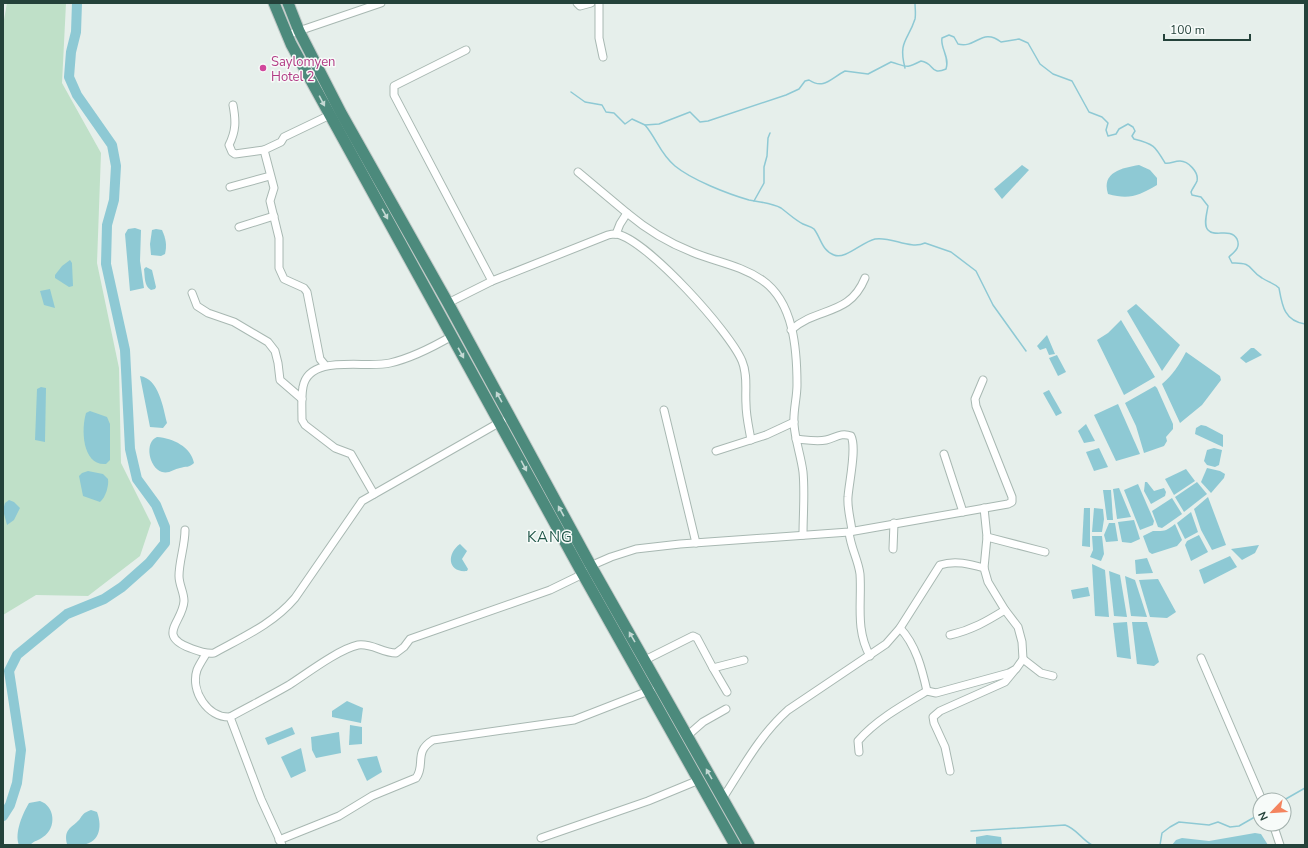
<svg xmlns="http://www.w3.org/2000/svg" width="1308" height="848" viewBox="0 0 1308 848" font-family="'Nunito Sans',sans-serif">
<rect width="100%" height="100%" fill="#e6efeb"/>
<path fill="#bfe0c8" d="M 7,3 L 66,3 L 62,83 L 101,153 L 97,263 L 119,368 L 121,463 L 151,523 L 140,556 L 88,596 L 36,595 L 3,615 L 3,25 Z"/>
<g fill="#8ec9d4">
<path d="M 1022,165 L 1029,170 L 1002,199 L 994,189 Z"/>
<path d="M 1139,165 L 1150,170 L 1157,178 L 1157,185 C 1138,196 1129,200 1108,194 C 1101,172 1122,168 1139,165 Z"/>
<path d="M 135,228 L 141,230 L 140,261 L 144,288 L 130,291 L 125,234 L 128,229 Z"/>
<path d="M 156,229 L 162,230 C 166,239 167,245 165,254 L 161,256 L 151,255 L 150,244 L 152,230 Z"/>
<path d="M 70,260 L 72,263 L 73,286 L 69,287 L 55,278 L 55,275 L 62,266 Z"/>
<path d="M 146,267 L 152,270 L 156,287 L 155,289 L 151,290 C 144,286 145,277 144,269 Z"/>
<path d="M 50,289 L 55,308 L 44,305 L 40,291 Z"/>
<path d="M 1136,304 L 1180,345 L 1162,371 L 1127,311 Z"/>
<path d="M 1121,320 L 1155,377 L 1124,395 L 1097,340 L 1108,333 Z"/>
<path d="M 1047,335 L 1055,354 L 1049,355 L 1046,348 L 1040,350 L 1037,346 Z"/>
<path d="M 1251,348 L 1254,348 L 1262,355 L 1246,363 L 1240,358 Z"/>
<path d="M 1186,352 L 1220,376 L 1221,380 L 1202,405 L 1180,423 L 1162,384 C 1173,375 1179,365 1186,352 Z"/>
<path d="M 1057,355 L 1066,372 L 1058,376 L 1049,358 Z"/>
<path d="M 140,376 C 159,379 163,407 167,423 L 163,428 L 150,427 Z"/>
<path d="M 1155,386 L 1157,388 L 1173,424 L 1173,429 L 1166,437 L 1167,441 L 1164,446 L 1144,453 L 1136,426 L 1125,403 Z"/>
<path d="M 41,387 L 46,388 L 45,442 L 35,440 L 37,389 Z"/>
<path d="M 1049,390 L 1062,413 L 1056,416 L 1043,393 Z"/>
<path d="M 1118,404 L 1140,454 L 1116,461 L 1094,415 Z"/>
<path d="M 90,411 L 107,417 L 110,424 L 110,460 L 106,464 C 82,466 81,429 86,413 Z"/>
<path d="M 1086,424 L 1095,441 L 1084,443 L 1078,431 Z"/>
<path d="M 1201,425 L 1206,426 L 1223,435 L 1223,447 L 1195,434 L 1196,428 Z"/>
<path d="M 157,437 C 173,438 191,447 194,463 C 189,468 186,466 180,468 C 174,469 169,474 162,472 C 149,468 144,442 157,437 Z"/>
<path d="M 1099,448 L 1108,467 L 1094,471 L 1086,452 Z"/>
<path d="M 1214,448 L 1222,450 L 1219,465 L 1215,467 L 1207,465 L 1204,461 L 1207,450 Z"/>
<path d="M 1207,468 L 1220,471 L 1225,474 L 1224,478 L 1211,493 L 1201,482 Z"/>
<path d="M 1186,469 L 1195,481 L 1174,495 L 1165,479 Z"/>
<path d="M 88,471 L 103,474 L 108,479 C 109,485 106,497 100,502 L 83,496 L 79,476 L 82,473 Z"/>
<path d="M 1145,482 L 1147,482 L 1154,491 L 1164,488 L 1166,492 L 1165,496 L 1151,504 L 1144,491 Z"/>
<path d="M 1197,482 L 1207,494 L 1184,512 L 1175,497 Z"/>
<path d="M 1138,484 L 1154,521 L 1153,525 L 1140,530 L 1124,490 Z"/>
<path d="M 1119,488 L 1131,517 L 1117,519 L 1113,489 Z"/>
<path d="M 1103,490 L 1111,490 L 1113,520 L 1107,520 Z"/>
<path d="M 1208,497 L 1226,545 L 1212,550 L 1201,530 L 1194,509 Z"/>
<path d="M 1172,498 L 1182,514 L 1162,528 L 1158,527 L 1152,511 Z"/>
<path d="M 9,500 L 14,502 L 20,508 L 14,520 L 7,525 L 3,510 L 5,503 Z"/>
<path d="M 1084,508 L 1090,508 L 1090,547 L 1082,546 Z"/>
<path d="M 1094,508 L 1103,509 L 1104,519 L 1102,532 L 1092,532 Z"/>
<path d="M 1191,512 L 1198,532 L 1185,539 L 1177,523 Z"/>
<path d="M 1134,520 L 1140,539 L 1131,543 L 1122,542 L 1118,522 Z"/>
<path d="M 1109,523 L 1115,523 L 1118,541 L 1106,542 L 1104,535 Z"/>
<path d="M 1175,524 L 1182,540 L 1177,546 L 1152,554 L 1149,552 L 1143,536 L 1153,531 C 1164,531 1165,532 1175,524 Z"/>
<path d="M 1199,535 L 1208,552 L 1191,561 L 1185,545 L 1187,541 Z"/>
<path d="M 1092,536 L 1102,536 L 1104,554 L 1101,561 L 1090,557 L 1093,550 Z"/>
<path d="M 460,544 L 467,551 L 462,559 L 468,569 L 467,571 C 448,573 446,554 460,544 Z"/>
<path d="M 1259,545 L 1255,553 L 1242,560 L 1231,549 Z"/>
<path d="M 1230,556 L 1237,567 L 1204,584 L 1199,570 Z"/>
<path d="M 1147,558 L 1153,573 L 1136,574 L 1135,560 Z"/>
<path d="M 1092,564 L 1105,570 L 1109,617 L 1095,616 Z"/>
<path d="M 1109,571 L 1120,575 L 1127,617 L 1114,616 Z"/>
<path d="M 1125,576 L 1135,580 L 1147,617 L 1131,616 Z"/>
<path d="M 1158,579 L 1176,612 L 1167,618 L 1150,617 L 1139,580 Z"/>
<path d="M 1088,587 L 1090,596 L 1073,599 L 1071,590 Z"/>
<path d="M 1127,622 L 1131,659 L 1117,657 L 1113,623 Z"/>
<path d="M 1132,622 L 1147,622 L 1159,662 L 1154,666 L 1137,664 Z"/>
<path d="M 347,701 L 363,708 L 361,723 L 332,717 L 332,711 Z"/>
<path d="M 350,725 L 362,727 L 362,744 L 349,745 Z"/>
<path d="M 292,727 L 295,734 L 268,745 L 265,738 Z"/>
<path d="M 339,732 L 341,753 L 316,758 L 312,750 L 311,737 Z"/>
<path d="M 301,748 L 306,771 L 291,778 L 281,757 Z"/>
<path d="M 377,756 L 382,772 L 367,781 L 357,759 Z"/>
<path d="M 40,801 C 55,806 57,828 43,837 C 38,841 35,840 30,845 L 19,845 C 14,833 23,813 29,803 Z"/>
<path d="M 91,810 L 97,812 C 103,828 99,845 79,845 C 75,845 71,846 67,844 C 64,831 69,829 77,822 C 83,817 80,814 91,810 Z"/>
<path d="M 1255,833 L 1261,834 L 1268,845 L 1172,845 L 1176,840 L 1182,838 L 1209,841 Z"/>
<path d="M 987,835 L 1001,837 L 1002,845 L 976,844 L 976,837 Z"/>
</g>
<g fill="none" stroke-linecap="round" stroke-linejoin="round">
<g stroke="#8ec9d4" stroke-width="1.5">
<path d="M 905,68 C 898,41 908,41 915,19 C 916,14 915,8 915,3"/>
<path d="M 571,92 L 585,102 L 602,105 L 606,112 L 614,113 L 625,124 L 632,119 L 645,125 L 659,124 L 690,112 L 700,122 L 708,121 L 786,95 L 799,89 L 805,81 L 809,80 C 824,90 831,78 845,71 L 868,74 L 891,62 C 908,67 905,69 921,61 C 935,63 930,76 946,69 C 950,57 940,48 942,38 L 949,35 L 954,37 L 958,44 C 976,49 982,27 1001,42 L 1019,39 L 1028,43 L 1040,64 L 1053,74 L 1072,81 L 1089,112 L 1102,117 L 1108,123 L 1106,130 L 1108,136 L 1116,134 L 1119,129 L 1128,124 L 1133,127 L 1135,131 L 1132,136 L 1134,139 C 1154,144 1155,146 1165,163 C 1170,164 1174,161 1180,161 C 1188,161 1199,172 1197,181 C 1196,184 1192,189 1191,192 L 1192,195 L 1201,197 L 1208,206 C 1207,213 1203,225 1208,230 C 1215,238 1230,227 1237,239 C 1241,248 1234,252 1229,257 L 1232,263 C 1254,262 1248,270 1262,278 C 1268,282 1274,283 1279,288 C 1282,305 1284,321 1305,324"/>
<path d="M 645,125 C 657,139 660,154 675,166 C 692,180 728,194 749,200 C 760,202 772,203 781,208 C 789,214 795,220 803,224 C 807,226 811,226 814,229 C 821,238 822,251 834,255 C 845,260 862,242 875,239 C 891,236 910,250 925,243 L 951,252 L 976,271 L 993,305 L 1026,351"/>
<path d="M 754,201 L 764,183 L 764,167 L 767,156 L 768,138 L 770,133"/>
<path d="M 1284,800 L 1305,788"/>
<path d="M 971,831 L 1065,825 C 1077,829 1081,839 1092,845"/>
<path d="M 1160,845 L 1162,833 L 1170,827 L 1179,822 L 1209,825 L 1218,822 L 1230,827 L 1239,826 L 1260,814"/>
</g>
<path stroke="#8ec9d4" stroke-width="10" d="M 3,816 L 10,805 L 17,783 L 21,750 L 9,671 L 17,655 L 67,614 L 104,599 L 122,587 L 149,563 L 165,543 L 165,527 L 156,505 L 137,479 L 130,449 L 125,350 L 106,264 L 107,225 L 114,200 L 116,166 L 112,145 L 77,95 L 69,77 L 71,52 L 76,32 L 77,3"/>
<defs>
<g id="minor">
<path d="M 577,3 L 580,6 L 591,3"/>
<path d="M 599,3 L 599,38 L 603,57"/>
<path d="M 287,35 L 381,3"/>
<path d="M 466,50 L 394,86 L 394,95 L 492,281"/>
<path d="M 233,105 C 236,121 236,131 229,145 L 232,152 L 235,154 L 264,150"/>
<path d="M 578,172 L 627,213"/>
<path d="M 230,187 L 270,176"/>
<path d="M 239,227 L 274,216"/>
<path d="M 616,234 L 620,224 L 627,213 C 646,229 669,243 692,252 C 716,262 740,265 762,280 C 794,302 797,350 797,385 C 797,398 793,411 794,424 C 795,440 801,456 803,472 C 805,493 803,514 803,535"/>
<path d="M 192,293 L 197,306 L 208,313 L 234,322 L 268,342 L 275,351 L 278,363 L 280,380 L 302,399"/>
<path d="M 448,303 L 492,281 L 608,235 C 611,234 614,234 617,234 C 648,241 730,332 742,361 C 748,375 745,390 746,404 C 746,416 749,428 751,440"/>
<path d="M 791,330 C 818,306 849,317 865,278"/>
<path d="M 325,365 L 320,359 L 307,292 L 304,288 L 284,279 L 279,268 L 279,238 L 270,201 L 274,188 L 264,150 L 281,142 L 284,137 L 330,115"/>
<path d="M 664,410 L 696,543"/>
<path d="M 796,439 C 806,440 817,442 826,440 C 835,438 841,432 851,436 C 857,448 849,482 848,497 C 847,508 851,521 852,531"/>
<path d="M 716,451 L 766,435 L 794,422"/>
<path d="M 944,454 L 963,512"/>
<path d="M 374,494 L 351,454 L 335,448 L 305,425 L 302,420 C 302,410 301,397 303,387 C 309,353 366,369 390,363 C 412,358 433,347 452,336"/>
<path d="M 185,530 C 185,546 179,561 179,576 C 179,585 184,592 184,601 C 183,622 156,635 190,648 C 198,651 205,654 214,653 C 243,637 273,624 295,598 L 362,501 L 502,421"/>
<path d="M 849,532 C 851,549 858,559 860,574 C 862,602 855,629 870,656"/>
<path d="M 987,537 L 1045,552"/>
<path d="M 893,549 L 894,523"/>
<path d="M 588,567 L 611,557 L 636,549 L 680,544 L 849,532 L 1008,504 L 1012,502 L 1012,497 L 976,406 L 975,399 L 983,380"/>
<path d="M 984,568 L 987,537 L 984,508"/>
<path d="M 900,628 C 916,645 922,669 927,691"/>
<path d="M 950,635 C 972,630 987,621 1005,610"/>
<path d="M 206,654 C 203,659 199,665 197,670 C 190,691 208,718 230,717 L 261,799 L 282,845"/>
<path d="M 1201,658 L 1262,800"/>
<path d="M 1023,659 L 1041,673 L 1053,676"/>
<path d="M 645,660 L 693,636 L 697,638 L 713,668 L 744,660"/>
<path d="M 713,668 L 727,692"/>
<path d="M 230,717 C 250,706 270,696 289,685 C 306,674 339,649 358,645 C 372,643 382,653 396,653 L 404,647 L 410,639 L 550,590 L 583,574"/>
<path d="M 687,736 L 703,722 L 726,709"/>
<path d="M 950,771 L 945,747 L 934,723 L 933,717 L 940,711 L 1005,682 L 1014,671"/>
<path d="M 723,798 C 743,767 760,735 788,710 L 886,644 L 900,628 L 940,565 C 955,560 970,564 984,568 L 988,582 L 1005,610 L 1018,627 L 1022,642 L 1023,659 L 1016,669 L 1009,673 L 936,693 L 927,691 C 903,705 876,720 858,741 L 859,752"/>
<path d="M 1273,824 L 1280,845"/>
<path d="M 541,838 L 648,801 L 699,780"/>
<path d="M 279,840 L 339,816 L 372,796 L 416,778 C 426,765 413,752 433,740 L 574,720 L 651,690"/>
</g>
<g id="trunk">
<path d="M 274,3 L 291,44 L 330,115 L 581,571 L 735,845"/>
<path d="M 288,3 L 299,31 L 341,113 L 448,303 L 591,566 L 749,845"/>
</g>
</defs>
<use href="#minor" stroke="#a8b8b2" stroke-width="9"/>
<use href="#trunk" stroke="#c2cac8" stroke-width="13"/>
<use href="#minor" stroke="#fff" stroke-width="7"/>
<use href="#trunk" stroke="#4c8a7c" stroke-width="11"/>
</g>
<defs><path id="oneway-solid" d="M-6-.8H1V-3.2L6.5 0L1 3.2V.8H-6Z"/></defs>
<g fill="#c4d9d4">
<use href="#oneway-solid" transform="translate(322 101) rotate(62)"/>
<use href="#oneway-solid" transform="translate(385 214) rotate(61)"/>
<use href="#oneway-solid" transform="translate(461 353) rotate(61)"/>
<use href="#oneway-solid" transform="translate(499 397) rotate(-119)"/>
<use href="#oneway-solid" transform="translate(524 466) rotate(62)"/>
<use href="#oneway-solid" transform="translate(561 511) rotate(-119)"/>
<use href="#oneway-solid" transform="translate(632 637) rotate(-120)"/>
<use href="#oneway-solid" transform="translate(709 774) rotate(-120)"/>
</g>
<circle fill="#d1479c" stroke="#f7fbf9" stroke-width="1.5" cx="263" cy="68" r="4"/>
<g text-anchor="middle" stroke-width="3" stroke-linejoin="round" paint-order="stroke">
<g font-size="13" fill="#b23c85" stroke="#f7fbf9" text-anchor="start">
<text x="271" y="66">Saylomyen<tspan x="271" dy="15">Hotel 2</tspan></text>
</g>
<g font-size="15" letter-spacing="1" fill="#1f5548" stroke="#f7fbf9">
<text x="550" y="542">KANG</text>
</g>
</g>
<rect width="1308" height="848" fill="none" stroke="#24423a" stroke-width="8"/>
<g transform="translate(1272 812) rotate(245)"><circle r="19" fill="#f7fbf9" stroke="#a3b1ad"/>
<path d="M0-3L7 15L0 10L-7 15Z" fill="#f4845f"/>
<text y="-6" font-size="11" font-weight="bold" text-anchor="middle" fill="#24423a">N</text>
</g>
<path d="M1164 34v6h86v-6" fill="none" stroke="#24423a" stroke-width="2"/>
<text x="1170" y="34" font-size="12" fill="#24423a" stroke="#f7fbf9" stroke-width="3" paint-order="stroke">100 m</text>
</svg>
